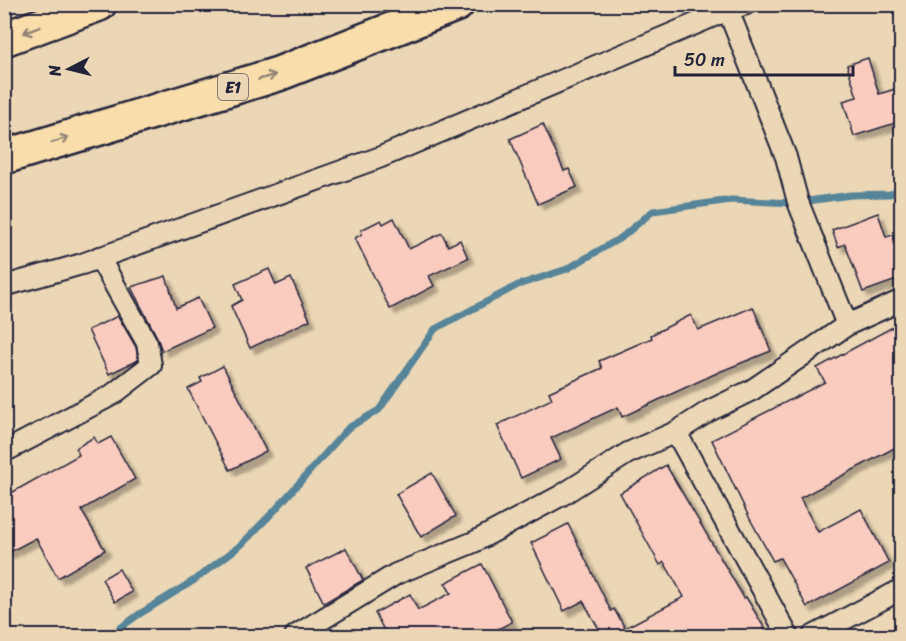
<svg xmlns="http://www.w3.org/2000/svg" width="906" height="641" viewBox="0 0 906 641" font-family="Sriracha,sans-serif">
<defs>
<filter id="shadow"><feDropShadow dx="5.5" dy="5.5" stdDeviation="1.5" flood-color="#0004"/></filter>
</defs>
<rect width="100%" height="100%" fill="#ebd7b5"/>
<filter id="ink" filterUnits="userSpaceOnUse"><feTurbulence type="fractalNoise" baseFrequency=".0167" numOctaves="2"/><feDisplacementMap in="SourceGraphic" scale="12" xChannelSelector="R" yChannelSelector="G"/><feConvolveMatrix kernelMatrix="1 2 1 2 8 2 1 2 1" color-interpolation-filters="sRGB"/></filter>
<g filter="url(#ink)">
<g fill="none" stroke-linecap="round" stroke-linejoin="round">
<path stroke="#568499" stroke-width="7" d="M 109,636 L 138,615 L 193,581 L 241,545 L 276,509 L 348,428 L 379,410 L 435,329 L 518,285 L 567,269 L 622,237 L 653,211 L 731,200 L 793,203 L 851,195 L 890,194 L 902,190"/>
</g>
<g fill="#facbbf" stroke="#22223b" stroke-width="1.5" filter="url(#shadow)">
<path d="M 868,58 L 879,94 L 895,89 L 902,109 L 902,121 L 854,136 L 843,101 L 857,97 L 847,65 Z"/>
<path d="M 543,124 L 564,171 L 569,169 L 577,187 L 538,204 L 510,139 Z"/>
<path d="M 878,213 L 886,237 L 902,232 L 902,278 L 863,292 L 845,244 L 838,247 L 832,230 Z"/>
<path d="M 394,218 L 409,249 L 442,233 L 448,246 L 460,240 L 468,258 L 429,276 L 434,286 L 390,309 L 355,238 L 362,234 L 361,230 L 381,220 L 383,224 Z"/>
<path d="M 269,269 L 276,285 L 291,278 L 310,320 L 250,348 L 231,306 L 242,300 L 235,284 Z"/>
<path d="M 166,276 L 176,308 L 198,298 L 212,328 L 162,351 L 157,337 L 131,287 Z"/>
<path d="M 753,307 L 771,351 L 719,372 L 622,417 L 618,407 L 551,438 L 561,459 L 521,478 L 497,425 L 552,399 L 549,392 L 602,368 L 599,361 L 652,338 L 651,335 L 691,315 L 698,330 Z"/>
<path d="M 118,316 L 136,347 L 138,360 L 109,374 L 88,330 Z"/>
<path d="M 902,322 L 902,444 L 800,498 L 818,532 L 861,509 L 889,563 L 807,607 L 780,558 L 773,561 L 750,519 L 712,440 L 825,382 L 817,368 Z"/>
<path d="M 223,366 L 266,451 L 230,470 L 188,389 L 202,382 L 200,378 Z"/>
<path d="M 94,437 L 98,444 L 111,437 L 135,479 L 81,510 L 105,550 L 58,578 L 36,538 L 4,555 L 4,497 L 79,455 L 76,448 Z"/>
<path d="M 666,465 L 744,598 L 746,597 L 765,629 L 752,636 L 603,636 L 583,601 L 564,611 L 531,543 L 568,524 L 611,611 L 614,609 L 625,628 L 684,597 L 664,562 L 660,565 L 620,493 Z"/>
<path d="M 432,473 L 456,516 L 421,537 L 396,494 Z"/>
<path d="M 346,548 L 363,580 L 324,603 L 306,568 Z"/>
<path d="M 482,564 L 512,622 L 484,636 L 387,636 L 375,613 L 410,594 L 418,610 L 451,593 L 445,583 Z"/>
<path d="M 119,569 L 132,592 L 115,602 L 102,579 Z"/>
</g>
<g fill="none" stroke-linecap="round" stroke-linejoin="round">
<defs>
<g id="minor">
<path d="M 728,10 L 786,157 L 798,202 L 847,325"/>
<path d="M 4,286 L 82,264 L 381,157 L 728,10 L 746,4"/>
<path d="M 676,432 L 788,636"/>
<path d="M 4,452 L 112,395 L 151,365 L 147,343 L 99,257"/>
<path d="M 295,636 L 396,574 L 474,542 L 562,495 L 628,453 L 676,432 L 709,411 L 752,390 L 847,325 L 902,300"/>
<path d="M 813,636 L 902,589"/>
</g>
<g id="motorway">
<path d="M 4,39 L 99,4"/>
<path d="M 4,157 L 278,74 L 457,4"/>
</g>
</defs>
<use href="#minor" stroke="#22223b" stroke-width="24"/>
<use href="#motorway" stroke="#22223b" stroke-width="38"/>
<use href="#minor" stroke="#ebd7b5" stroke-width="20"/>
<use href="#motorway" stroke="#f9deab" stroke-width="33"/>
</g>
<defs><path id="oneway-shaft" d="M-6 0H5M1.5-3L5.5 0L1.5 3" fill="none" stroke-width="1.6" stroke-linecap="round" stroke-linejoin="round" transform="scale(1.5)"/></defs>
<g stroke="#8e8073">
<use href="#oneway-shaft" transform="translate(32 30) rotate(159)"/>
<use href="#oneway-shaft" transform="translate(267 77) rotate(-17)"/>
<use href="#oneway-shaft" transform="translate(60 140) rotate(-17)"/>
</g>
</g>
<g text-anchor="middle" stroke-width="4.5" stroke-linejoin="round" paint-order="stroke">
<rect fill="#ebd7b5" stroke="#5e5860" stroke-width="1.5" x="218" y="74" width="30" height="26" rx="4.5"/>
<g font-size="16" font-weight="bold" fill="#22223b">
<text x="233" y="93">E1</text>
</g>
</g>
<rect width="906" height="641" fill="none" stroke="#ebd7b5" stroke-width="24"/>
<rect x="12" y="12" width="882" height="617" fill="none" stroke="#22223b" stroke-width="2" filter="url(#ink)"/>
<g transform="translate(69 69) rotate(263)" stroke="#ebd7b5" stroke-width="4.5" paint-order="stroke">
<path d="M0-4.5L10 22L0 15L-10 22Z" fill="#22223b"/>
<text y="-9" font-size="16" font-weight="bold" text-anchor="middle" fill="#22223b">N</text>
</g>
<path d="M675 66v9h178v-9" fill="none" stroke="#22223b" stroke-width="3"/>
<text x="684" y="66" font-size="18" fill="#22223b" stroke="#ebd7b5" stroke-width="4.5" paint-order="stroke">50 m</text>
</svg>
